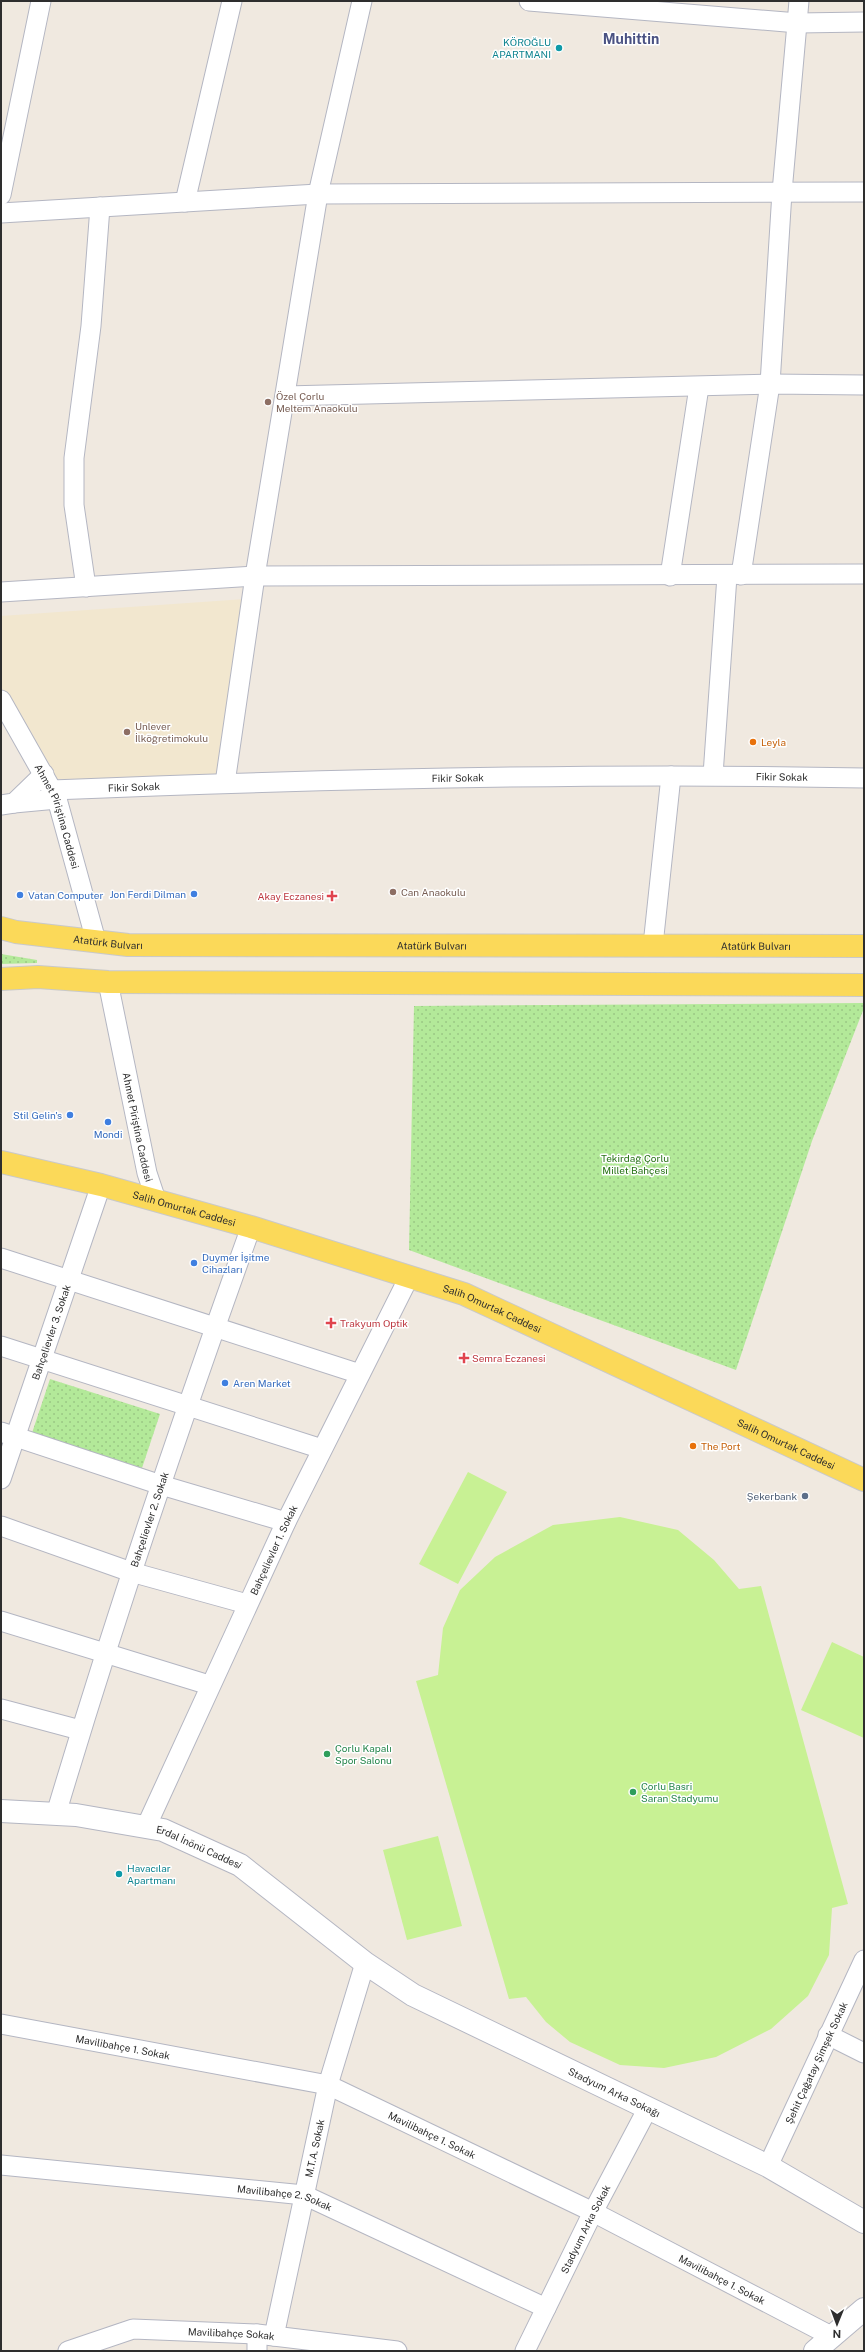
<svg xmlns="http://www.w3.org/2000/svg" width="865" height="2352" viewBox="0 0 865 2352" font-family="'Public Sans',sans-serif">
<defs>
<pattern id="park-dots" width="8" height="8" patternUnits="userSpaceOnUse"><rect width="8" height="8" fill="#b3e999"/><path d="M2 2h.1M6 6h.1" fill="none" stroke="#9ac884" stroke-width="1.8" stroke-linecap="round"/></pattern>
</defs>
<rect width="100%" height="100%" fill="#f0e9e0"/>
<path fill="#f2e7cf" d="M 245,599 L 220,778 L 54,779 L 1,687 L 1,616 Z"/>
<g fill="url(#park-dots)">
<path d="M 1,954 L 37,960 L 37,963 L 1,964 Z"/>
<path d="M 864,1003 L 864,1008 L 812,1141 L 736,1370 L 409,1250 L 414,1006 Z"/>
<path d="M 50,1379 L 160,1414 L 142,1468 L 32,1433 Z"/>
</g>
<g fill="#c8f194">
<path d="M 468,1472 L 507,1492 L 458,1584 L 419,1564 Z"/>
<path d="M 620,1517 L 678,1530 L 714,1560 L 739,1589 L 761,1586 L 848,1904 L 832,1908 L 829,1955 L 808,1996 L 771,2029 L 716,2057 L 664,2068 L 620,2065 L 570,2042 L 546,2022 L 526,1997 L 509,1999 L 416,1681 L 438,1675 L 443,1628 L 460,1590 L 495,1557 L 553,1525 Z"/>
<path d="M 832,1642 L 864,1657 L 864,1738 L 801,1710 Z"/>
<path d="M 438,1836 L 462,1926 L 407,1940 L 383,1850 Z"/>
</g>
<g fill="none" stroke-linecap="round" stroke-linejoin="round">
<defs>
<g id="street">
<path d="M 529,1 L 798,23 L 864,22"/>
<path d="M 1,195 L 41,1"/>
<path d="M 185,202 L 232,1"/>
<path d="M 1,213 L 318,194 L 864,192"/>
<path d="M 285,396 L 770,384 L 864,385"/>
<path d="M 741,575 L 770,384 L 782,192 L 799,1"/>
<path d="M 670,576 L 699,387"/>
<path d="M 86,587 L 74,505 L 74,458 L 91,326 L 100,207"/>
<path d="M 1,592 L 255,576 L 864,574"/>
<path id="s1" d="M 1,700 L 57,799 L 96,941"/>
<path d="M 713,775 L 727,576"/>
<path d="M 225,783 L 255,576 L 318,194 L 362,1"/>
<path id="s2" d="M 52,790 C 322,779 594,772 864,778"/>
<path d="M 14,803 L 57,799"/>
<path d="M 1,805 L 14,803 L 44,774"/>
<path d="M 653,945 L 671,776"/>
<path id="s3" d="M 108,982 L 147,1173 L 156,1200"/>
<path d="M 1,1258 L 360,1374"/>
<path d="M 1,1346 L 322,1449"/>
<path d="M 1,1432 L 161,1485 L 286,1522"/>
<path id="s4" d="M 1,1479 L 101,1185"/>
<path d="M 1,1526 L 131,1572 L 247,1604"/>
<path d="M 1,1621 L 209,1685"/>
<path d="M 1,1709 L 80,1730"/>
<path id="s5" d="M 56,1814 C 115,1616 181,1421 251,1227"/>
<path id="s6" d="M 146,1827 L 286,1522 L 409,1277"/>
<path id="s7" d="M 1,2024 L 328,2085 L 593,2212 L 833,2337"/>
<path d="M 828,2035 L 864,2053"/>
<path id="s8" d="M 1,2165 L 304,2195 L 546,2308"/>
<path id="s9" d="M 768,2166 L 864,1960"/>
<path d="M 257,2334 L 257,2351"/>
<path id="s10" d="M 274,2336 L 328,2085 L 365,1963"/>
<path id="s11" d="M 68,2351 L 133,2329 L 257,2334 L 397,2351"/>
<path id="s12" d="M 525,2351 L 593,2212 L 648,2108"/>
</g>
<g id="secondary">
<path id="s13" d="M 1,1811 L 76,1815 L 163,1830 L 240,1865 L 365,1963 L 413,1995 L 768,2166 L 864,2222"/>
<path d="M 815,2351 L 864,2309"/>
</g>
<g id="primary">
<path id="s14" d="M 1,928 L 16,932 L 128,945 L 864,946"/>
<path d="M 1,979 L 38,977 L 108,982 L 864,985"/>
<path id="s15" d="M 1,1162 L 101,1185 L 251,1227 L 464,1294 L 864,1480"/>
</g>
</defs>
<use href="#street" stroke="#b4b6c2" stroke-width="21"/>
<use href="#secondary" stroke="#b4b6c2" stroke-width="24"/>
<use href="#primary" stroke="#c9c9c9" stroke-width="24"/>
<use href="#street" stroke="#fff" stroke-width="19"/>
<use href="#secondary" stroke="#fff" stroke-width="22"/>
<use href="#primary" stroke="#fbd959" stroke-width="22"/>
</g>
<g fill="#0f9aa8" stroke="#fff" stroke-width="1.5">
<circle cx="559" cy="48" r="4"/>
<circle cx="119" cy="1874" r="4"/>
</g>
<g fill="#8d6e63" stroke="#fff" stroke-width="1.5">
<circle cx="268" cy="402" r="4"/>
<circle cx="127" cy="732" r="4"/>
<circle cx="393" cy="892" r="4"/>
</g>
<g fill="#e8710a" stroke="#fff" stroke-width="1.5">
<circle cx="753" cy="742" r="4"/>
<circle cx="693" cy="1446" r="4"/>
</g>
<g fill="#3f7fe0" stroke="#fff" stroke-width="1.5">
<circle cx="194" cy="894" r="4"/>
<circle cx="20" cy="895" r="4"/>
<circle cx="70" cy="1115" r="4"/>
<circle cx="108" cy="1122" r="4"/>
<circle cx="194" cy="1263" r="4"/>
<circle cx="225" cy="1383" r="4"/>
</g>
<g fill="#e0444e" stroke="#fff" stroke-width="1.5">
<path d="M330 890h4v4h4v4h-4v4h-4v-4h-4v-4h4z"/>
<path d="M329 1317h4v4h4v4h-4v4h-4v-4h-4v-4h4z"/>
<path d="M462 1352h4v4h4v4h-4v4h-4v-4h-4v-4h4z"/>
</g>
<circle fill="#5c6f8a" stroke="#fff" stroke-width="1.5" cx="805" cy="1496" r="4"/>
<g fill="#2e9e5b" stroke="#fff" stroke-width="1.5">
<circle cx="327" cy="1754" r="4"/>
<circle cx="633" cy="1792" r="4"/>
</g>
<g text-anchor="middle" stroke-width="3" stroke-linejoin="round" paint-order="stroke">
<g font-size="10" fill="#0d838f" stroke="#fff" text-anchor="end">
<text x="551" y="46">KÖROĞLU<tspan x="551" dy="12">APARTMANI</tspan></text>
<text x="127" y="1872" text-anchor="start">Havacılar<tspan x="127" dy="12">Apartmanı</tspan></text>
</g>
<g font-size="10" fill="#785e54" stroke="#fff" text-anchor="start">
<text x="276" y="400">Özel Çorlu<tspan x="276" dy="12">Meltem Anaokulu</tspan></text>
<text x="135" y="730">Unlever<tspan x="135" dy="12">İlköğretimokulu</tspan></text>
<text x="401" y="896">Can Anaokulu</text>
</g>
<g font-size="10" fill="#c56008" stroke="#fff" text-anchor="start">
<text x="761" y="746">Leyla</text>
<text x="701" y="1450">The Port</text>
</g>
<g font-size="10" fill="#2e2e2e" stroke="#fff">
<text dy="4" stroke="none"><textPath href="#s2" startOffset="730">Fikir Sokak</textPath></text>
<text dy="4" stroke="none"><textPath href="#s2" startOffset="406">Fikir Sokak</textPath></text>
<text dy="4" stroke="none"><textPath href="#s2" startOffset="82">Fikir Sokak</textPath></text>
<text dy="4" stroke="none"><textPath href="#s1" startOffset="130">Ahmet Piriştina Caddesi</textPath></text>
<text dy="4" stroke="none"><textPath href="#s14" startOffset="108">Atatürk Bulvarı</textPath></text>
<text dy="4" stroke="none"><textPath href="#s14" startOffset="432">Atatürk Bulvarı</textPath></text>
<text dy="4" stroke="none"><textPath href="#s14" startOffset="756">Atatürk Bulvarı</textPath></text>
<text dy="4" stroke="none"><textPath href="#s3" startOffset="148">Ahmet Piriştina Caddesi</textPath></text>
<text dy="4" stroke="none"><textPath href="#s15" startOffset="189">Salih Omurtak Caddesi</textPath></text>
<text dy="4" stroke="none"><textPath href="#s15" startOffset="513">Salih Omurtak Caddesi</textPath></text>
<text dy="4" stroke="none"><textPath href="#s4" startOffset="155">Bahçelievler 3. Sokak</textPath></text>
<text dy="4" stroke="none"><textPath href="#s15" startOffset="837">Salih Omurtak Caddesi</textPath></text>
<text dy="4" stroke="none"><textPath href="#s5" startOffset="309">Bahçelievler 2. Sokak</textPath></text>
<text dy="4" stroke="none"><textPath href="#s6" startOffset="305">Bahçelievler 1. Sokak</textPath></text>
<text dy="4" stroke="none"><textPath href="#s13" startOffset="203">Erdal İnönü Caddesi</textPath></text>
<text dy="4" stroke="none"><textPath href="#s7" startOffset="124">Mavilibahçe 1. Sokak</textPath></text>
<text dy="4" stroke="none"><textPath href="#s9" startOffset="114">Şehit Çağatay Şimşek Sokak</textPath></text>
<text dy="4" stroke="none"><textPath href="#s13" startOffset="688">Stadyum Arka Sokağı</textPath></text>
<text dy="4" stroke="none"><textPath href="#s7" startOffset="448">Mavilibahçe 1. Sokak</textPath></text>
<text dy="4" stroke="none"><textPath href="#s10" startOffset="192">M.T.A. Sokak</textPath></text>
<text dy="4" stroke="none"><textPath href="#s8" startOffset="286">Mavilibahçe 2. Sokak</textPath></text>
<text dy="4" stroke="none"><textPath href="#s12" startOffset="136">Stadyum Arka Sokak</textPath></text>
<text dy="4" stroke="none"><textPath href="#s7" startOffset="772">Mavilibahçe 1. Sokak</textPath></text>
<text dy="4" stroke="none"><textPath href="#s11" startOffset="167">Mavilibahçe Sokak</textPath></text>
</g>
<g font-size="10" fill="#366cbe" stroke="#fff" text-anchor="start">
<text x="186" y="898" text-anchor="end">Jon Ferdi Dilman</text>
<text x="28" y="899">Vatan Computer</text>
<text x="62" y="1119" text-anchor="end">Stil Gelin's</text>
<text x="108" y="1138" text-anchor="middle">Mondi</text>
<text x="202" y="1261">Duymer İşitme<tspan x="202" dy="12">Cihazları</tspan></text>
<text x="233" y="1387">Aren Market</text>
</g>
<g font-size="10" fill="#be3a42" stroke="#fff" text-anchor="start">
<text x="324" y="900" text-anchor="end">Akay Eczanesi</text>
<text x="340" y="1327">Trakyum Optik</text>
<text x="472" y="1362">Semra Eczanesi</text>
</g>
<g font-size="10" fill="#277316" stroke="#fff">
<text x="635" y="1162">Tekirdağ Çorlu<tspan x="635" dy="12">Millet Bahçesi</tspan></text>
</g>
<g font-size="10" fill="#4e5e75" stroke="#fff" text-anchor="end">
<text x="797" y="1500">Şekerbank</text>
</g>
<g font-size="10" fill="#27864d" stroke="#fff" text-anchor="start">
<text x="335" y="1752">Çorlu Kapalı<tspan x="335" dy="12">Spor Salonu</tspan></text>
<text x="641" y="1790">Çorlu Basri<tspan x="641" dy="12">Saran Stadyumu</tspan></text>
</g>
<g font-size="14" font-weight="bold" fill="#4a5283" stroke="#fff">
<text x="631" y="44">Muhittin</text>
</g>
</g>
<rect width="865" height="2352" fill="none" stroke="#2e2e2e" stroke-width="4"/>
<g transform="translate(837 2324) rotate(181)" stroke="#ffffff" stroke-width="3" paint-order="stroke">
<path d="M0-3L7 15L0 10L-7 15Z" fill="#2e2e2e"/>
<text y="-6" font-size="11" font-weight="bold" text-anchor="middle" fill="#2e2e2e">N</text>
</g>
</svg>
